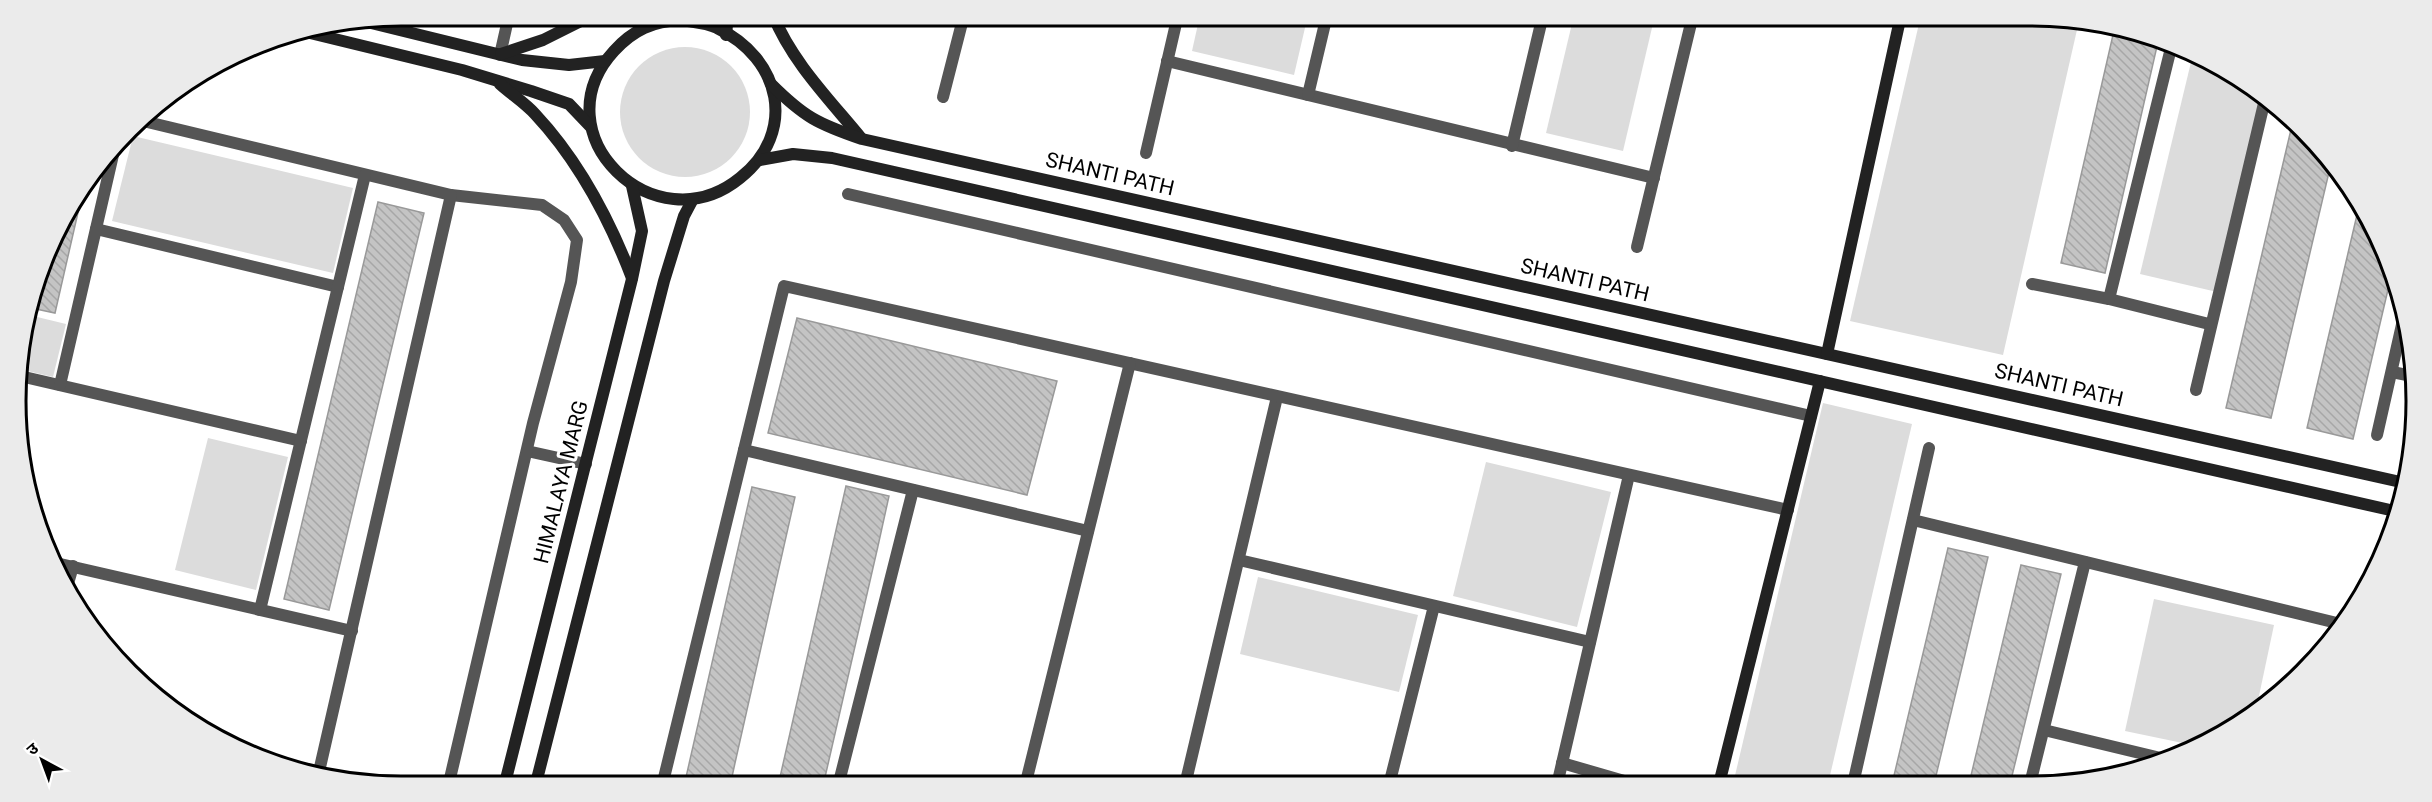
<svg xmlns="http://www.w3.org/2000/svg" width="2432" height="802" viewBox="0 0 2432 802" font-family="Roboto,'Noto Sans Devanagari',sans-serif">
<defs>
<pattern id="building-back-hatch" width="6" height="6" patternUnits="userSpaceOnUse" patternTransform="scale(1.5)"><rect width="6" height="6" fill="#c4c4c4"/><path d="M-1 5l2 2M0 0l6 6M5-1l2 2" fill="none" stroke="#a7a7a7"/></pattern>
</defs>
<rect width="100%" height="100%" fill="#fff"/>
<g fill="#dcdcdc">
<path d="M 1200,15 L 1308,15 L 1294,75 L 1192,51 Z"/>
<path d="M 1574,15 L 1655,15 L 1623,151 L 1546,133 Z"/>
<path d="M 1921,15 L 2031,15 L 2079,21 L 2003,355 L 1850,321 Z"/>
<circle cx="685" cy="112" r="65"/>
<path d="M 2192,58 L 2264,94 L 2217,292 L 2140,274 Z"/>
<path d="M 133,136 L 353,188 L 333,273 L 112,221 Z"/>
<path d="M 29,315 L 66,324 L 53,377 L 19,369 L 18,351 Z"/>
<path d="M 1823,403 L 1912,424 L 1828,784 L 1733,784 Z"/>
<path d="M 208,438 L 288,457 L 256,590 L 175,570 Z"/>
<path d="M 1486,462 L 1611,492 L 1577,627 L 1453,596 Z"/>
<path d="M 1258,577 L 1418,615 L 1399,692 L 1240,654 Z"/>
<path d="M 2154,599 L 2274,625 L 2256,710 L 2197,746 L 2125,731 Z"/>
</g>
<g fill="url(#building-back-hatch)" stroke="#999" stroke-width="1.5">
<path d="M 2115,26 L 2131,28 L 2158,42 L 2105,273 L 2061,263 Z"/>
<path d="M 2292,125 L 2330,168 L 2271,418 L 2226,408 Z"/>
<path d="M 82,195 L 55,313 L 31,308 L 55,230 Z"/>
<path d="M 378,202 L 424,213 L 329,610 L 284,599 Z"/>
<path d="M 2360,202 L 2365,208 L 2390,281 L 2353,439 L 2307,428 Z"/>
<path d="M 797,318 L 1057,381 L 1027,495 L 768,433 Z"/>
<path d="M 846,486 L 889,496 L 878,546 L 823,786 L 778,786 Z"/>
<path d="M 752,487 L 795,497 L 735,763 L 730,786 L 684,786 Z"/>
<path d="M 1948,548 L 1988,557 L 1963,663 L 1934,784 L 1892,784 Z"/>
<path d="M 2021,565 L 2061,574 L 2042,653 L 2010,784 L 1969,784 Z"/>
</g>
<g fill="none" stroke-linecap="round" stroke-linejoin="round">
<g stroke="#555" stroke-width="12">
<path d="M 527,451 L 586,464"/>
<path d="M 448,787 L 533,423 L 571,282 L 577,240 L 564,220 L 542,205 L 451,195"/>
</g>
<g stroke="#555" stroke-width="12">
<path d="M 500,55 L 509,15"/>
<path d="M 1167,61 L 1654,178"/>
<path d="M 1308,95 L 1327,15"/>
<path d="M 943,97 L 964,15"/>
<path d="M 139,120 L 451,195 L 318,776"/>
<path d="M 1512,146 L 1543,15"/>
<path d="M 1146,153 L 1178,15"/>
<path d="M 848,194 L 1811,416"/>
<path d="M 96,229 L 338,287"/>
<path d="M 1637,247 L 1693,15"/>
<path d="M 2032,284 L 2109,299 L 2209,324"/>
<path d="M 2109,299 L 2171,48"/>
<path d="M 2392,372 L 2412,376"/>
<path d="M 20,376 L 301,441"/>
<path d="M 60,385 L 113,155"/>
<path d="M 2196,390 L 2266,95"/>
<path d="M 2377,435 L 2403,320"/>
<path d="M 744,450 L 1088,531"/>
<path d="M 1913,520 L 2341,624"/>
<path d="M 1239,560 L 1590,642"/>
<path d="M 56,563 L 352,631"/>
<path d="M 67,587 L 73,566"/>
<path d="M 260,610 L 365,175"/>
<path d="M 2044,730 L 2169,760"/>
<path d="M 1562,763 L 1638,785"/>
<path d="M 1853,784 L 1929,448"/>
<path d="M 2030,784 L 2085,562"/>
<path d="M 1185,785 L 1277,397"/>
<path d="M 1389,785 L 1434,606"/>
<path d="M 1557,785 L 1629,475"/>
<path d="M 662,786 L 784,286 L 1788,510"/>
<path d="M 838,786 L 913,490"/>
<path d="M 1025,786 L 1130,363"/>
</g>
<g stroke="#222" stroke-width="12">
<path d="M 773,15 C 792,62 830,100 861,138"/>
<path d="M 681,20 C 692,22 707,23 717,28 C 781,58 798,132 740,178 C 655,247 538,134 614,51 C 633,30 653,21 681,20 Z"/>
<path d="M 367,22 L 522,60 L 569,65 L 605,61"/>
<path d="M 310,33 L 462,70 L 531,91 L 569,104 L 590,126"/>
<path d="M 726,35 L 728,15"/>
<path d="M 501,54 L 543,40 L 593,15"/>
<path d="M 500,84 C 511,94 525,103 535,114 C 579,161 609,218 632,278"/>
<path d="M 771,84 C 804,117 818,124 862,139 L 2405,483"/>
<path d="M 760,160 L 793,154 L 832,158 L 2399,512"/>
<path d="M 1827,354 L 1901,15"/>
<path d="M 1719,784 L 1820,381"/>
<path d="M 504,787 L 632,279 L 642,231 L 632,186"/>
<path d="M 535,787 L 664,281 L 684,216 L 693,199"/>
</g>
</g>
<g text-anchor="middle" stroke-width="6" stroke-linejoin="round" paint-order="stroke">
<g font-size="21" fill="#000" stroke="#fff">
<text transform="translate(1110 174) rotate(13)" y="7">SHANTI PATH</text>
<text transform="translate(1585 280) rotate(13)" y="7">SHANTI PATH</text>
<text transform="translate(2059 385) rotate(13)" y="7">SHANTI PATH</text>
<text transform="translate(561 482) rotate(-76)" y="7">HIMALAYA MARG</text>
</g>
</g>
<path d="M0 0H2432V802H0ZM401 26H2031A375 375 0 0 1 2406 401V401A375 375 0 0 1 2031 776H401A375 375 0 0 1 26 401V401A375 375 0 0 1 401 26Z" fill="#ebebeb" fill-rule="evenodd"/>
<path fill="none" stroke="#000" stroke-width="3" d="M401 26H2031A375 375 0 0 1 2406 401V401A375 375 0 0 1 2031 776H401A375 375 0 0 1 26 401V401A375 375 0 0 1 401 26Z"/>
<g transform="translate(42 760) rotate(319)" stroke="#ffffff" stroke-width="4.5" paint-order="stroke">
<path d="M0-4.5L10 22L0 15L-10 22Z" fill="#000000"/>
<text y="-9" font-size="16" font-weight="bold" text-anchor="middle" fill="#000000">उ</text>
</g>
</svg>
